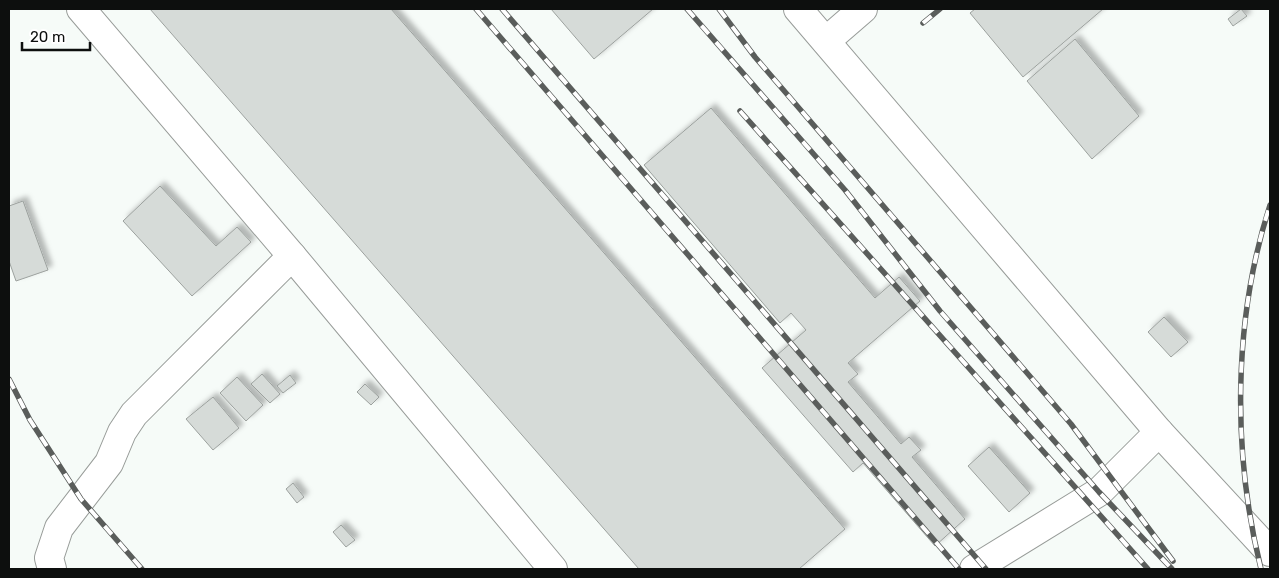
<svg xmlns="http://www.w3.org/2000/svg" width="1279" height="578" viewBox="0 0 1279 578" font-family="Rubik,sans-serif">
<defs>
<filter id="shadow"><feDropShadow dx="4.5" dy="-4.5" stdDeviation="2.5" flood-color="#0004"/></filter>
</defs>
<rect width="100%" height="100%" fill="#f6fbf8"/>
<g fill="#d6dbd8" stroke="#9ca19e" filter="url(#shadow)">
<path d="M 150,9 L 391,9 L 845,529 L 799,569 L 639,569 Z"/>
<path d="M 551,9 L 653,9 L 594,59 Z"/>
<path d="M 975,9 L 1103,9 L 1023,77 L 970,13 Z"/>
<path d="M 1241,9 L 1247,16 L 1233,26 L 1228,19 Z"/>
<path d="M 1075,39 L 1139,116 L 1092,159 L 1027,81 Z"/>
<path d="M 711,108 L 875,298 L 899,277 L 920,301 L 848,363 L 858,374 L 848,382 L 901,444 L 909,437 L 921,450 L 912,457 L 965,519 L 935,546 L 863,463 L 853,472 L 762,368 L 806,330 L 791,313 L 780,323 L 644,165 Z"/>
<path d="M 160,186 L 216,246 L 237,227 L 251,242 L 192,296 L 123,221 Z"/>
<path d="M 23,201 L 48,270 L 16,281 L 9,261 L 9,206 Z"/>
<path d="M 1164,317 L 1188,342 L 1171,357 L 1148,332 Z"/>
<path d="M 262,374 L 280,394 L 270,403 L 251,384 Z"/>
<path d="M 290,375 L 296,383 L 283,393 L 277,386 Z"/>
<path d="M 237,377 L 263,405 L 246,421 L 220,393 Z"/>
<path d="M 365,384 L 379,397 L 371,405 L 357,392 Z"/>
<path d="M 213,397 L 239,428 L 213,450 L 186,419 Z"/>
<path d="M 989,447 L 1030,493 L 1009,512 L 968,466 Z"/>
<path d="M 293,483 L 304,497 L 297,503 L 286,489 Z"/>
<path d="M 341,525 L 355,540 L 346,547 L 333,532 Z"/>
</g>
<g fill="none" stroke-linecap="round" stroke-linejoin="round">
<defs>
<g id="minor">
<path d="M 81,9 L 292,256 L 553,569"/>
<path d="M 798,9 L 1159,432 L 1270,552"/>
<path d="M 826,41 L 863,9"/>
<path d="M 52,569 L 49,558 L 59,528 L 109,463 L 122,432 L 134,414 L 292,256"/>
<path d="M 974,569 L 1099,492 L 1159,432"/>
</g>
</defs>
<use href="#minor" stroke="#989c99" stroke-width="30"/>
<use href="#minor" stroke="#fff" stroke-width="28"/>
<defs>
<g id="rail">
<path d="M 476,9 L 959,569"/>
<path d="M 502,9 L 986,569"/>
<path d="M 687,9 L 845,190 L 940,311 L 1099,492 L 1172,569"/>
<path d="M 719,9 L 755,57 L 1071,424 L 1173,561"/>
<path d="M 923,23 L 940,9"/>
<path d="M 740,111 L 1148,569"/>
<path d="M 9,379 L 30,420 L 81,499 L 142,569"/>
<path d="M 1261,569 C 1232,452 1233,320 1270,205"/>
</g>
</defs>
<use href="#rail" stroke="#5a5d5b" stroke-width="5.5"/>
<use href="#rail" stroke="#fff" stroke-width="4" stroke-dasharray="11" stroke-linecap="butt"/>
</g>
<rect width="1279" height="578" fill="none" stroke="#0d0f0e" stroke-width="20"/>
<path d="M22 42v8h68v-8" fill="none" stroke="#0d0f0e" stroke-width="2.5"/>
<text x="30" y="42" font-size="15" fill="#0d0f0e" stroke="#ffffff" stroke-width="4" paint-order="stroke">20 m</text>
</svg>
